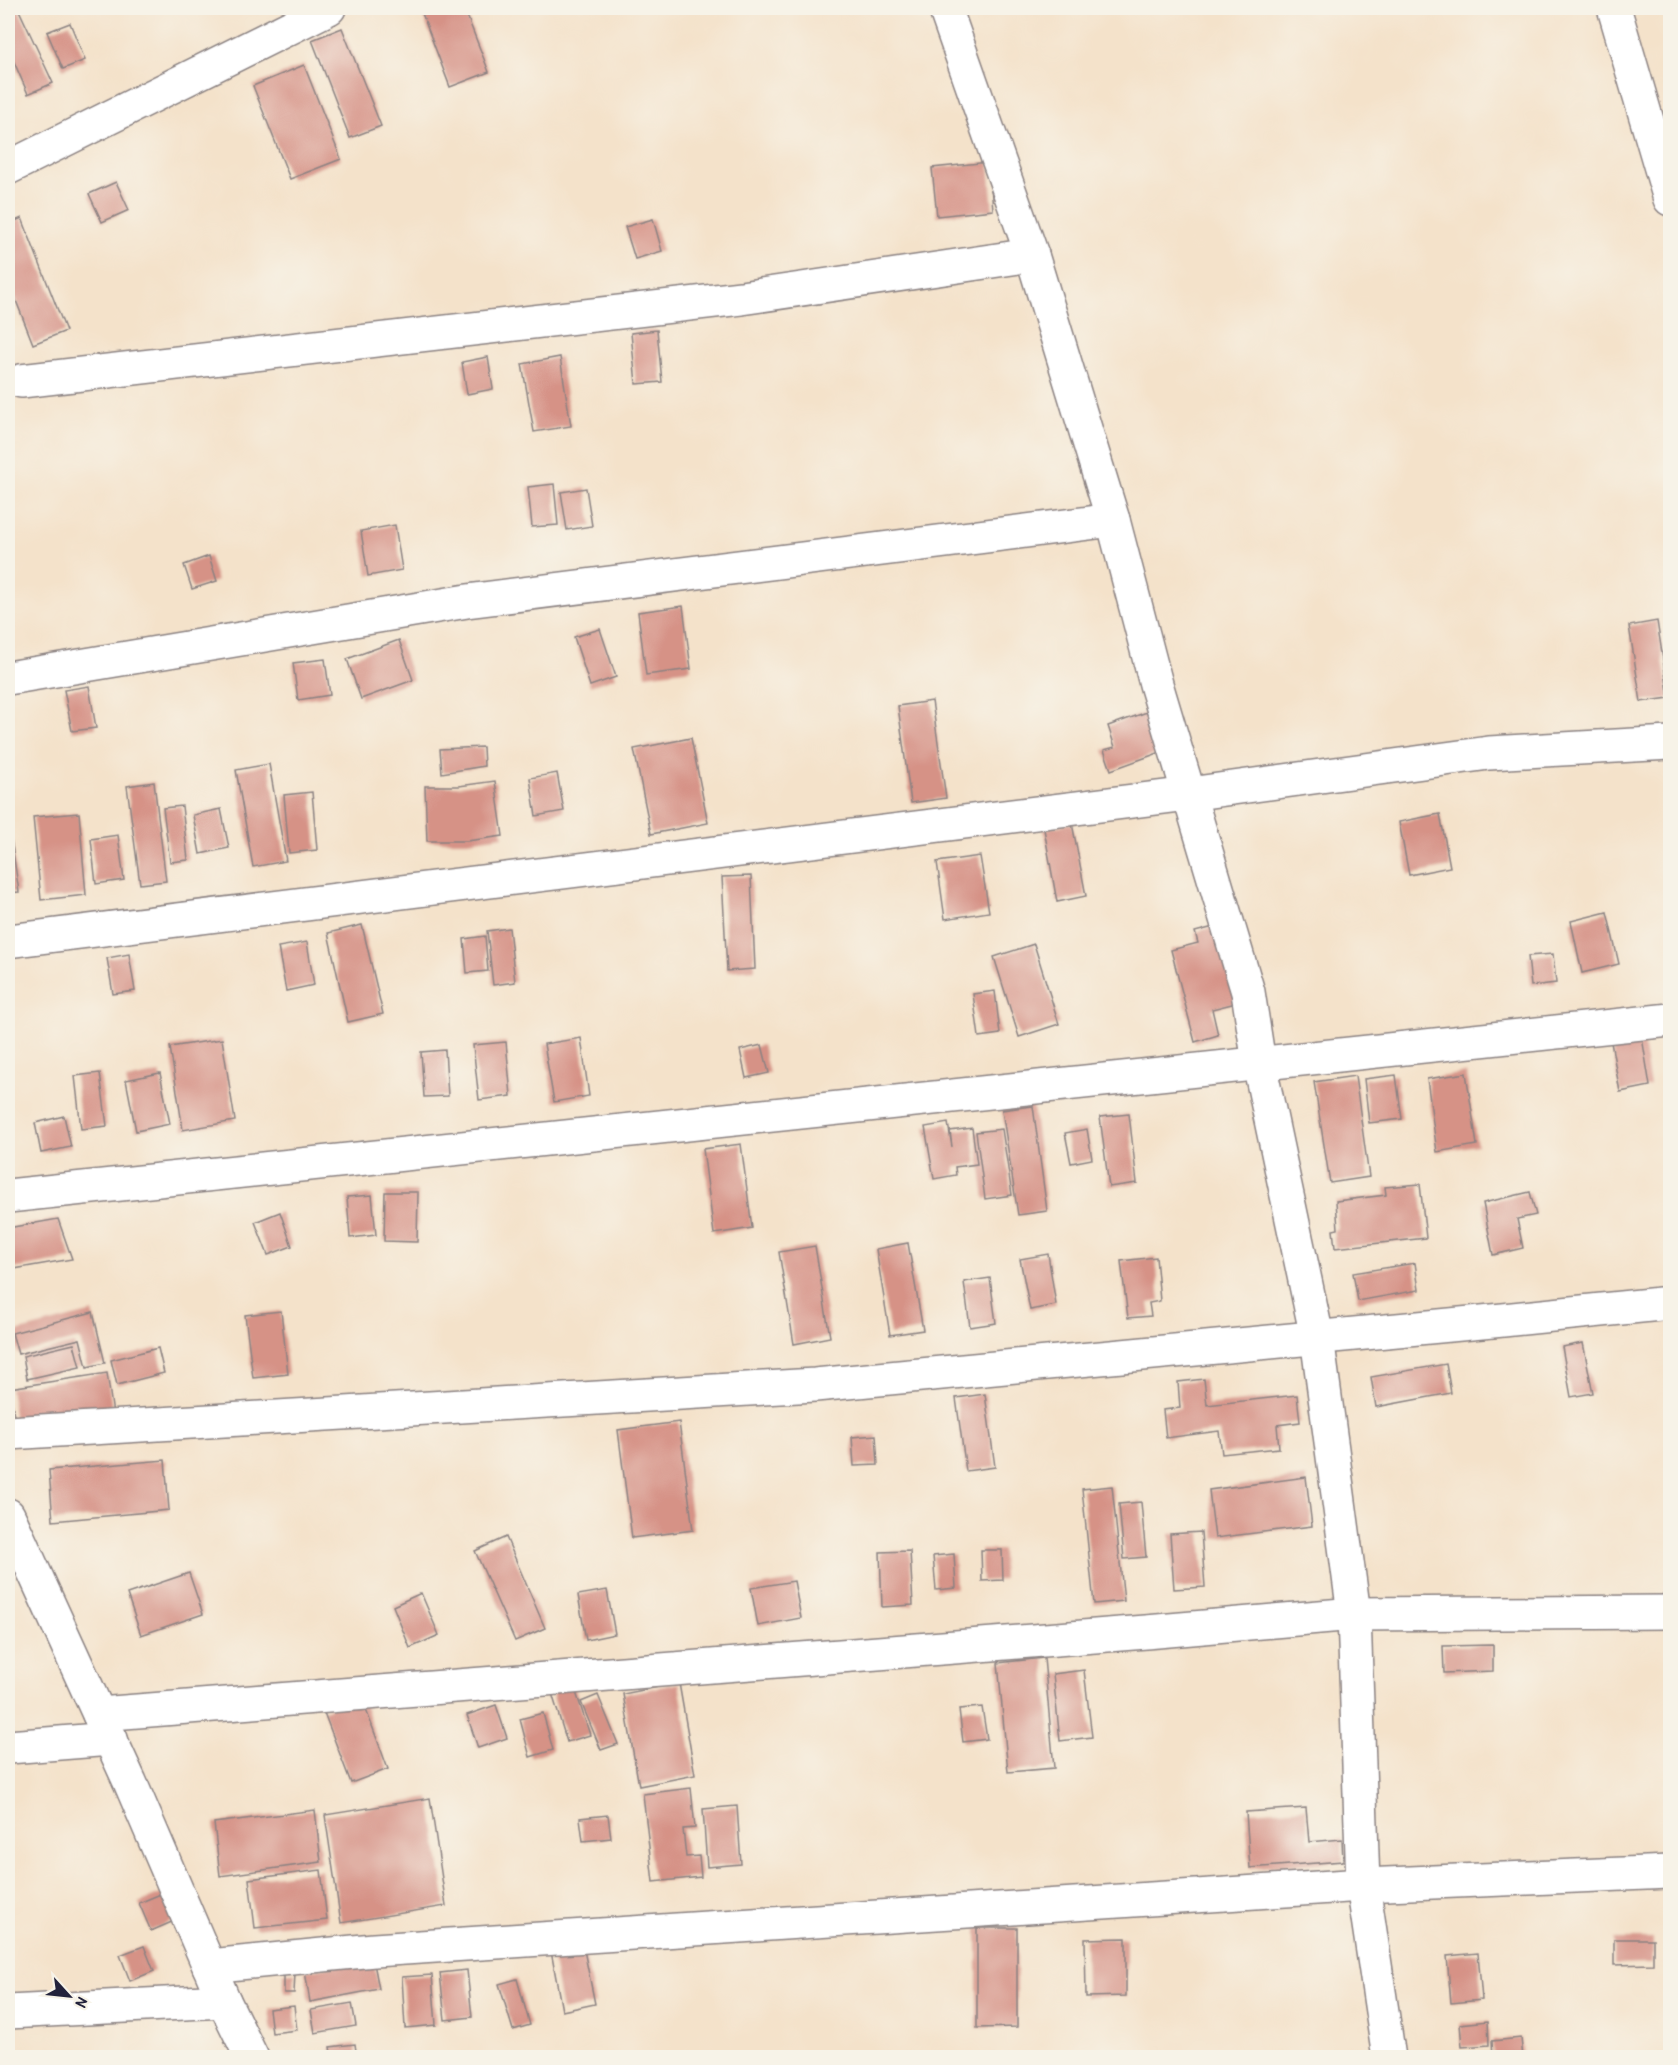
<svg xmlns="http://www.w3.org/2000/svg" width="1678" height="2065" viewBox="0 0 1678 2065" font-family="'Patrick Hand',sans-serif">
<rect width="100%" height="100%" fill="#f7f3e8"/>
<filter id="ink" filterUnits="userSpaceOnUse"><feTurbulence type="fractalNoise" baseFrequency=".0167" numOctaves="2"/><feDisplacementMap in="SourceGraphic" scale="12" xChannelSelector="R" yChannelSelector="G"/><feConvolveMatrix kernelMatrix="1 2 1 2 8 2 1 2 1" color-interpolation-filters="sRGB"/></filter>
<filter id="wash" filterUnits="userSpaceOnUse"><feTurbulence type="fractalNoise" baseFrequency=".008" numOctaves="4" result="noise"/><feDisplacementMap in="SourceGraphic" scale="24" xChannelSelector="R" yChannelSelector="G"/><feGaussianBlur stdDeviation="1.35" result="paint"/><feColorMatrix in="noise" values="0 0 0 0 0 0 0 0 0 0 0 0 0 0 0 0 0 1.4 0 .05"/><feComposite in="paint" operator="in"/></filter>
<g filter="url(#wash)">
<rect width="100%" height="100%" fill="#f4e2ca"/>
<g id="blocks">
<g fill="#d69286">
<path d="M 8,8 L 18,8 L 53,83 L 28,94 L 8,48 Z"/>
<path d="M 420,8 L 464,8 L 489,72 L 450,87 Z"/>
<path d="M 70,23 L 85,60 L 63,69 L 47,32 Z"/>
<path d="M 342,28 L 381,126 L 350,138 L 312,40 Z"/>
<path d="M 304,65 L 341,159 L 290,179 L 253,86 Z"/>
<path d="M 989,162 L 993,210 L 937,216 L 932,168 Z"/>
<path d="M 116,182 L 129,210 L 102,222 L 89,194 Z"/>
<path d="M 22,218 L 66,331 L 33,344 L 8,280 L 8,224 Z"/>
<path d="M 653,219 L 662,251 L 635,259 L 625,227 Z"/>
<path d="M 657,330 L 662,382 L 636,384 L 631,333 Z"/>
<path d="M 488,357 L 493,389 L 467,394 L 462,362 Z"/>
<path d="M 560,357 L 571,426 L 534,432 L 522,364 Z"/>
<path d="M 554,484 L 558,525 L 532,527 L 528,487 Z"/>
<path d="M 586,488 L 592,526 L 567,530 L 561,492 Z"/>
<path d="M 395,525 L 402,570 L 368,576 L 361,531 Z"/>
<path d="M 209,556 L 217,581 L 192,589 L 184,565 Z"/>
<path d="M 683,606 L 691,669 L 646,675 L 638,612 Z"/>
<path d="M 1657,621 L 1669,698 L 1641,702 L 1629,626 Z"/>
<path d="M 600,629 L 616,677 L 590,686 L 574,637 Z"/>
<path d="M 399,640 L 413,680 L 361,699 L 347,659 Z"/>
<path d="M 325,659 L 330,695 L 298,700 L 293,663 Z"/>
<path d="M 89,686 L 96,728 L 72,731 L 64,690 Z"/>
<path d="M 932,701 L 946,798 L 911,803 L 898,706 Z"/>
<path d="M 1147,712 L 1161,752 L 1111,770 L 1104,750 L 1115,747 L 1108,726 Z"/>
<path d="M 691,738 L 708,823 L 651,834 L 634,749 Z"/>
<path d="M 483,747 L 484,766 L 442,773 L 440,749 Z"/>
<path d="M 269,764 L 286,861 L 253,867 L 236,770 Z"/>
<path d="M 557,773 L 564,811 L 536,816 L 530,778 Z"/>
<path d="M 495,781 L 503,836 L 467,841 L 427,841 L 425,786 L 459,786 Z"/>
<path d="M 154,782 L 166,881 L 140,884 L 127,786 Z"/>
<path d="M 312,792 L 317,850 L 289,853 L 284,795 Z"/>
<path d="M 182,806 L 188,860 L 170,862 L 163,808 Z"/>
<path d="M 221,809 L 229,848 L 200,854 L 193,815 Z"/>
<path d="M 79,813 L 86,895 L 41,900 L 33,817 Z"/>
<path d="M 1440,814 L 1450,867 L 1409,875 L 1399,822 Z"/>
<path d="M 8,818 L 19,892 L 8,893 Z"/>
<path d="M 1072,823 L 1086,896 L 1057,902 L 1044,829 Z"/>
<path d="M 118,835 L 124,880 L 96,884 L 91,839 Z"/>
<path d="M 980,856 L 989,912 L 945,919 L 937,862 Z"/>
<path d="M 751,876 L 755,969 L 727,971 L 722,877 Z"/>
<path d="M 1607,912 L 1619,964 L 1582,973 L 1571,921 Z"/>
<path d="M 362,925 L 383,1014 L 348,1022 L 328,933 Z"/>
<path d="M 1221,925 L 1240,1002 L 1212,1009 L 1218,1035 L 1195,1042 L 1171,950 L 1198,943 L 1195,932 Z"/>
<path d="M 509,928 L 515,982 L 493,985 L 487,931 Z"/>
<path d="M 485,936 L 488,971 L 467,973 L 464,939 Z"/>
<path d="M 307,942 L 314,985 L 286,991 L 278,947 Z"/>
<path d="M 1034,944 L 1059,1024 L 1019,1037 L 994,957 Z"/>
<path d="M 129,954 L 135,991 L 113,994 L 107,958 Z"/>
<path d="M 1553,954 L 1556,983 L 1531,986 L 1528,956 Z"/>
<path d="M 995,991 L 1000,1034 L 979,1037 L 973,994 Z"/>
<path d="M 1642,1037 L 1650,1086 L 1620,1092 L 1611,1042 Z"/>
<path d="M 581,1038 L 589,1096 L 554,1102 L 544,1044 Z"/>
<path d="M 222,1039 L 235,1121 L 183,1130 L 170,1047 Z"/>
<path d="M 506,1042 L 511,1096 L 479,1100 L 473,1045 Z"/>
<path d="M 762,1045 L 769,1073 L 746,1078 L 740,1050 Z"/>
<path d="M 445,1050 L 448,1096 L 424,1097 L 421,1052 Z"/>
<path d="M 100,1073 L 107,1126 L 81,1129 L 75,1076 Z"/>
<path d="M 160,1073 L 170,1124 L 136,1131 L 126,1080 Z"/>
<path d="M 1466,1073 L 1477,1145 L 1437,1152 L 1427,1079 Z"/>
<path d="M 1396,1075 L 1402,1119 L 1369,1123 L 1364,1079 Z"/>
<path d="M 1355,1076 L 1369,1177 L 1330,1183 L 1314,1082 Z"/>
<path d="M 1033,1106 L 1047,1211 L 1018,1215 L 1002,1110 Z"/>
<path d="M 1129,1114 L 1137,1183 L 1109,1187 L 1100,1117 Z"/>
<path d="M 64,1116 L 71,1147 L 41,1153 L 35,1123 Z"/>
<path d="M 948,1123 L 952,1147 L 950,1131 L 972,1128 L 977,1164 L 955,1167 L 956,1175 L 934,1179 L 925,1127 Z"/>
<path d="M 1002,1129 L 1012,1195 L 985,1199 L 976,1132 Z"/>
<path d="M 1087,1129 L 1092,1159 L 1071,1163 L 1065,1133 Z"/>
<path d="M 741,1144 L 752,1228 L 714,1234 L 703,1149 Z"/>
<path d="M 1420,1184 L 1426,1238 L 1335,1248 L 1333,1230 L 1338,1229 L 1336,1201 L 1386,1195 L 1385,1187 Z"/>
<path d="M 385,1192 L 418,1192 L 417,1242 L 384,1241 Z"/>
<path d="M 1530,1192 L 1536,1215 L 1517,1219 L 1523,1248 L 1493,1255 L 1483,1203 Z"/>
<path d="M 372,1195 L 376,1235 L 350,1238 L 347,1197 Z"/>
<path d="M 280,1212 L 292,1246 L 268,1255 L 255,1222 Z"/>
<path d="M 58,1219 L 72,1259 L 8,1270 L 8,1228 Z"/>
<path d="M 908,1243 L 923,1330 L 890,1335 L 876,1249 Z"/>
<path d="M 815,1246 L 830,1337 L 794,1344 L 779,1252 Z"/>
<path d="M 1048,1254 L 1056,1305 L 1030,1310 L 1020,1259 Z"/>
<path d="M 1156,1257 L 1160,1301 L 1149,1303 L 1151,1316 L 1128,1318 L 1121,1261 Z"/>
<path d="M 1415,1263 L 1419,1290 L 1358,1301 L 1353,1273 Z"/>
<path d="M 990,1278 L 996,1323 L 970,1327 L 964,1282 Z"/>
<path d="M 281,1311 L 288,1374 L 253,1378 L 245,1315 Z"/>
<path d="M 93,1312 L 105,1363 L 87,1367 L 80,1339 L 18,1354 L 12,1333 Z"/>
<path d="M 1583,1343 L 1593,1393 L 1571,1397 L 1562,1347 Z"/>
<path d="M 74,1344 L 80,1367 L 27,1379 L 23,1356 Z"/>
<path d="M 158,1348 L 164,1373 L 117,1385 L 111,1360 Z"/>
<path d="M 1446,1364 L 1451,1393 L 1376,1407 L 1371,1377 Z"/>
<path d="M 107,1373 L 113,1414 L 16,1429 L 10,1388 Z"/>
<path d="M 1204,1379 L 1207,1405 L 1297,1395 L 1300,1422 L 1277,1425 L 1279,1448 L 1222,1454 L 1219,1431 L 1166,1438 L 1163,1410 L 1180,1408 L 1178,1382 Z"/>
<path d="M 985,1394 L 995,1467 L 966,1471 L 956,1398 Z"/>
<path d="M 679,1422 L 693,1530 L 632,1538 L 618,1430 Z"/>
<path d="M 876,1435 L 878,1465 L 854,1466 L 852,1437 Z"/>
<path d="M 165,1460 L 169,1510 L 53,1521 L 49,1470 Z"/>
<path d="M 1306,1477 L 1312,1526 L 1215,1538 L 1209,1490 Z"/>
<path d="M 1112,1486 L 1124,1601 L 1094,1604 L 1082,1489 Z"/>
<path d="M 1141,1502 L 1146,1557 L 1124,1559 L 1119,1504 Z"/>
<path d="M 1201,1532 L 1205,1587 L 1174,1589 L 1170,1534 Z"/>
<path d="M 506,1537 L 545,1628 L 515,1641 L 475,1551 Z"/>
<path d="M 981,1550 L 1002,1550 L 1003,1580 L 982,1581 Z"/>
<path d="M 910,1551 L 913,1605 L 882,1607 L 880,1552 Z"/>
<path d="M 954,1554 L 956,1588 L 936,1590 L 933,1556 Z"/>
<path d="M 189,1573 L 203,1614 L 141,1635 L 127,1594 Z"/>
<path d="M 794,1581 L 801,1618 L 758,1626 L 751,1588 Z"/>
<path d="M 607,1590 L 615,1634 L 586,1640 L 578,1595 Z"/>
<path d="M 421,1593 L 439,1635 L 410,1648 L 393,1606 Z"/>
<path d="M 1493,1645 L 1493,1671 L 1444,1673 L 1443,1646 Z"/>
<path d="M 1044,1658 L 1054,1768 L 1008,1772 L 998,1663 Z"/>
<path d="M 1084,1670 L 1092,1737 L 1060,1741 L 1053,1674 Z"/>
<path d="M 573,1683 L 590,1735 L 567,1742 L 551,1690 Z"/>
<path d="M 679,1683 L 695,1775 L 639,1786 L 623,1694 Z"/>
<path d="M 598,1695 L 618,1744 L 601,1750 L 581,1702 Z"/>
<path d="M 361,1696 L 388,1769 L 351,1783 L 323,1710 Z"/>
<path d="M 496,1705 L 507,1738 L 478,1748 L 467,1715 Z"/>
<path d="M 982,1707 L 987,1739 L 963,1742 L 959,1709 Z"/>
<path d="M 543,1713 L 553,1750 L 530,1757 L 520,1719 Z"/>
<path d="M 691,1788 L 695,1828 L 683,1829 L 686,1857 L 699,1856 L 701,1877 L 653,1882 L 643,1794 Z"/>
<path d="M 430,1798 L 446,1906 L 341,1923 L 325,1815 Z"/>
<path d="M 737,1806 L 741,1864 L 707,1867 L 703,1809 Z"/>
<path d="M 1306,1808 L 1309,1842 L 1342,1839 L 1343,1861 L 1250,1868 L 1246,1812 Z"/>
<path d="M 315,1810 L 321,1862 L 220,1876 L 214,1823 Z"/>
<path d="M 608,1815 L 611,1838 L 583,1841 L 580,1818 Z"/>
<path d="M 321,1870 L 327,1920 L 255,1928 L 249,1879 Z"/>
<path d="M 163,1893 L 174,1921 L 151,1931 L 139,1903 Z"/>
<path d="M 977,1928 L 1017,1928 L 1017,2027 L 977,2028 Z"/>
<path d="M 1126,1938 L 1126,1996 L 1086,1997 L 1085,1939 Z"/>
<path d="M 1614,1939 L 1653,1939 L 1653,1964 L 1614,1965 Z"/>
<path d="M 583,1945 L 595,2004 L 562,2011 L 551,1951 Z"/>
<path d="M 144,1946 L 154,1971 L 130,1981 L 120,1955 Z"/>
<path d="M 1478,1953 L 1482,2000 L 1451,2003 L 1447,1956 Z"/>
<path d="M 373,1958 L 379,1989 L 310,2002 L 305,1971 Z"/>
<path d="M 467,1970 L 472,2017 L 445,2020 L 440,1973 Z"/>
<path d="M 284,1973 L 295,1973 L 294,1993 L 284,1993 Z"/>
<path d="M 432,1975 L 436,2025 L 405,2028 L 402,1977 Z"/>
<path d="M 517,1979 L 530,2025 L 513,2030 L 499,1984 Z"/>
<path d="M 352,2003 L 356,2026 L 315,2033 L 311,2010 Z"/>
<path d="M 294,2006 L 297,2030 L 272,2033 L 269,2009 Z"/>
<path d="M 1488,2021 L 1489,2045 L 1462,2047 L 1460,2024 Z"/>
<path d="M 1521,2038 L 1523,2058 L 1493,2058 L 1492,2041 Z"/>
<path d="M 355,2044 L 357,2058 L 332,2058 L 330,2047 Z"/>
<path d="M 978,2055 L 1001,2056 L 1001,2058 L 978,2058 Z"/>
</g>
</g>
</g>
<g filter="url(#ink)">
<use href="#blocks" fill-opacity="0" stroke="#8b8282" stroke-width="1.5"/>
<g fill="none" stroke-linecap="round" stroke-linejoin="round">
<defs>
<g id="street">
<path d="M 945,8 L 1032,255 L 1113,520 L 1156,684 L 1248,992 L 1259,1063 L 1317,1337 L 1354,1614 L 1363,1885 L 1389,2058"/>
<path d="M 1614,8 L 1670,199"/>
<path d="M 8,168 L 329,8"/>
<path d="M 21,381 L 741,298 L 1032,255"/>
<path d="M 8,678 L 467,601 L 1113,520"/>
<path d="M 8,941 L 1189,794 L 1489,753 L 1670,743"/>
<path d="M 8,1196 L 1670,1020"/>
<path d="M 8,1433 L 815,1385 L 1503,1320 L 1670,1303"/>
<path d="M 99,1714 L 1146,1632 L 1354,1614 L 1670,1612"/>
<path d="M 8,1747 L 111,1739"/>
<path d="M 209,1966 L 374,1950 L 1363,1885 L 1670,1872"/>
<path d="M 8,2012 L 224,2001"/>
</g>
<path id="secondary" d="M 8,1515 L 130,1782 L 224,2001 L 252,2058"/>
</defs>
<use href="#street" stroke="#8b8282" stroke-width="36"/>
<use href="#secondary" stroke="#8b8282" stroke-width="36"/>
<use href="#street" stroke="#fff" stroke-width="33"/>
<use href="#secondary" stroke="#fff" stroke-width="33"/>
</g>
</g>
<rect width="1678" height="2065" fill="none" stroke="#f7f3e8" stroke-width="30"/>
<g transform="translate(69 1996) rotate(117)" stroke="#f7f3e8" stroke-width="4.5" paint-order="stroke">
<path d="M0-4.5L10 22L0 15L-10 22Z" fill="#22223b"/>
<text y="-9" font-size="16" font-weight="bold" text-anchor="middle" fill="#22223b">N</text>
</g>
</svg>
